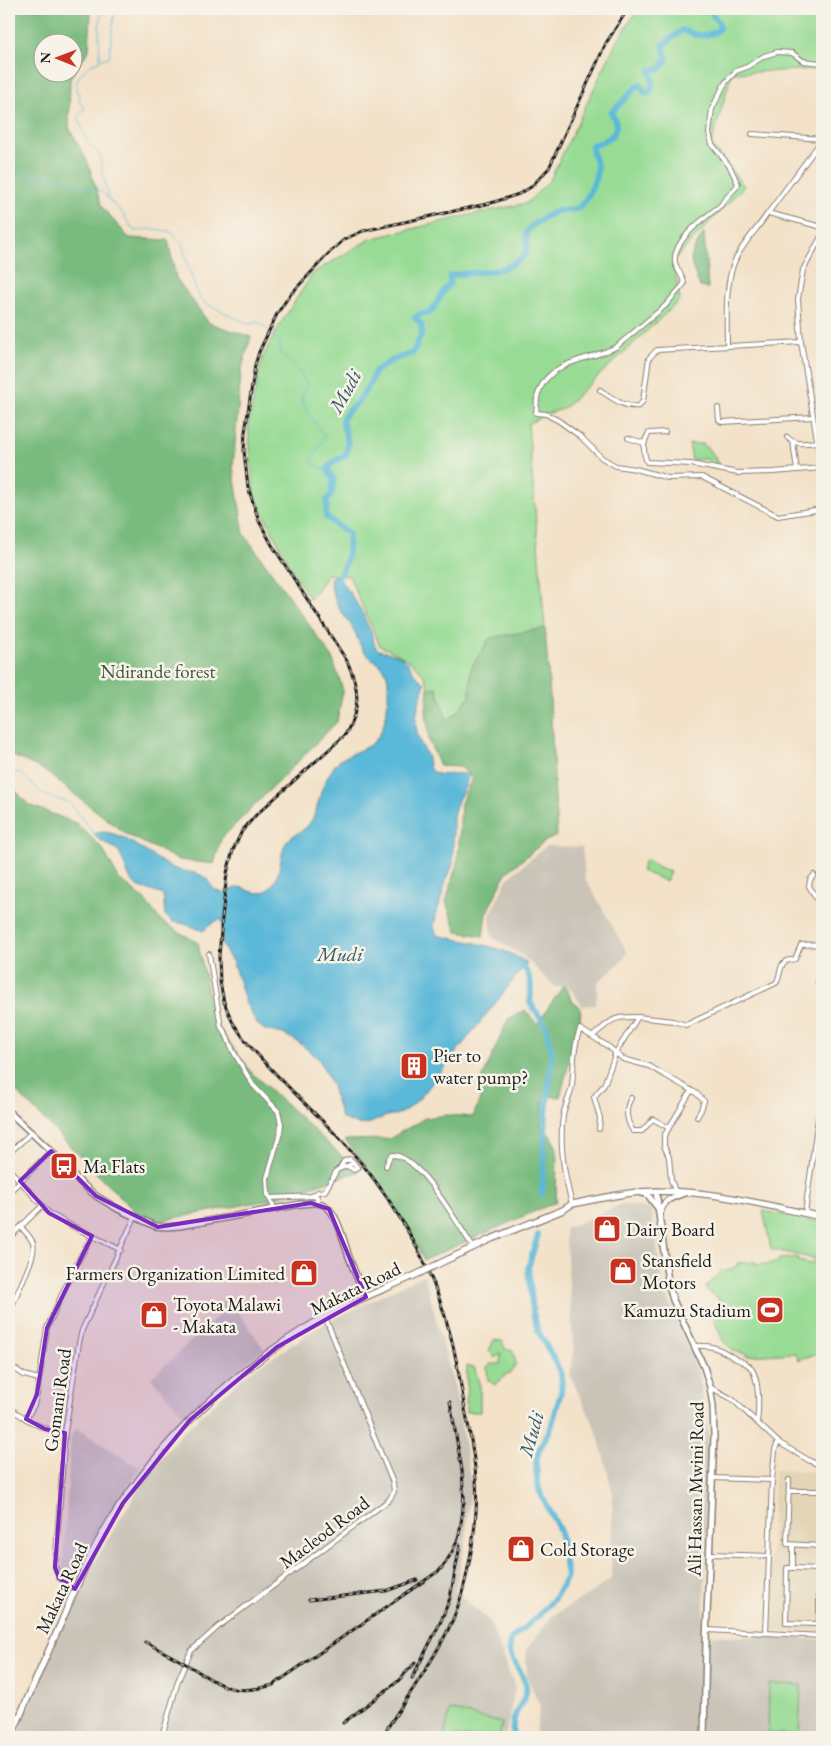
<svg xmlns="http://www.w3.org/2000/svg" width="831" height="1746" viewBox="0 0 831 1746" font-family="'EB Garamond',serif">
<rect width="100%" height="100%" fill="#f7f3e8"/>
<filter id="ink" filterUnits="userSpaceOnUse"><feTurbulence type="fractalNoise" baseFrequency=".02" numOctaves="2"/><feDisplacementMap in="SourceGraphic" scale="10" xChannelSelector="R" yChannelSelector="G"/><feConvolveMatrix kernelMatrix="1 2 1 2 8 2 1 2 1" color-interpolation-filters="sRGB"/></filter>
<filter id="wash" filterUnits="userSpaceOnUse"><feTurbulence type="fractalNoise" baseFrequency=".0096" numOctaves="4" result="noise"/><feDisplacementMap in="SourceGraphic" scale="20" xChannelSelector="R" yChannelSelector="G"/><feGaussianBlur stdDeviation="1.12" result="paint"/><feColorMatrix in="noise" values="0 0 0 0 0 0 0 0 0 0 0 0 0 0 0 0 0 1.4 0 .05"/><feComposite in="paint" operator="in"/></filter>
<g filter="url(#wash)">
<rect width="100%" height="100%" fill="#f3e1c8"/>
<path fill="#e4d5b7" d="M 774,1470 L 822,1472 L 822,1632 L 769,1630 Z"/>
<g fill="#c9c3b8">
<path d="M 546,846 L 582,847 L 585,878 L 627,952 L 624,959 L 597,983 L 597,997 L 595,1005 L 583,1006 L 568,986 L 555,987 L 523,956 L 492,937 L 490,916 L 507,879 Z"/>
<path d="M 622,1204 L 651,1209 L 663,1286 L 699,1375 L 709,1439 L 703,1635 L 822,1639 L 822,1737 L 535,1737 L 540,1706 L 527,1677 L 526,1650 L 552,1616 L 583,1598 L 611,1579 L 613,1494 L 597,1431 L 570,1376 L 574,1354 L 565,1229 Z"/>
<path d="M 424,1275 L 455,1389 L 471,1483 L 466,1539 L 455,1591 L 490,1622 L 515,1688 L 505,1737 L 16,1737 L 77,1591 L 145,1478 L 179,1436 L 247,1374 L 324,1324 Z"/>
<path d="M 226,1294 L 264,1349 L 215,1388 L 185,1416 L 151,1378 L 217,1317 Z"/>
<path d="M 76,1428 L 140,1468 L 70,1577 L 63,1574 L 63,1564 L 71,1436 Z"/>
</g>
<g fill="#97db94" stroke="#5a7c58">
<path d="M 638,9 L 822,9 L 822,69 L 732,73 L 711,145 L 744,186 L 673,261 L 680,300 L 563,409 L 546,414 L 528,424 L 545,629 L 491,639 L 475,692 L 461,709 L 447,721 L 437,687 L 429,689 C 425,666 400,654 380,646 L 349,576 L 328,574 L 310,599 L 294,574 L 254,495 L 248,424 L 263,356 L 281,323 L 313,273 L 370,239 L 470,215 L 527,203 L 550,180 L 615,45 Z"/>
<path d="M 689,444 L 704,444 L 714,456 L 719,466 L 715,467 L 706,459 L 692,460 Z"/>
<path d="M 645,860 L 670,872 L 666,881 L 641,871 Z"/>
<path d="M 763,1211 L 822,1222 L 822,1263 L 816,1259 L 771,1249 Z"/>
<path d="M 797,1257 L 798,1261 L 812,1264 L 815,1260 L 822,1265 L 822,1352 L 798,1360 L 796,1353 L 746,1356 L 746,1354 L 734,1351 L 723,1341 L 714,1320 L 720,1300 L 705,1289 L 709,1283 L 722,1270 L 724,1272 L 737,1266 L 737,1263 L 756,1262 L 756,1265 L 779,1262 L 779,1259 Z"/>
<path d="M 494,1340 L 502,1341 L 505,1349 L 513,1351 L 516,1364 L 511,1373 L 506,1374 L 505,1376 L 495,1385 L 488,1380 L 487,1367 L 491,1364 L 500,1364 L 501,1353 L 495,1358 L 489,1351 Z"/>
<path d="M 467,1366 L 474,1367 L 480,1386 L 480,1412 L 466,1412 Z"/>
<path d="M 769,1684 L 801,1685 L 799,1734 L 768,1733 Z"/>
<path d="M 450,1710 L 502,1723 L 499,1737 L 444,1737 Z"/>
</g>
<g fill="#79bb7e" stroke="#4a6c4d" fill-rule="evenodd">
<path d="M 9,9 L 88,9 L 91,12 L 89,50 L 70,78 L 69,127 L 88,163 L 102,207 L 129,238 L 168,240 L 176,278 L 209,323 L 251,337 L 241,371 L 233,467 L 244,534 L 332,657 L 343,690 L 337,722 L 221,839 L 214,864 L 179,860 L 126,834 L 42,769 L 9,754 ZM 72,42 L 72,72 L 42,72 L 42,42 Z"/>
<path d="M 704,233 L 708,288 L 700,287 C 689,258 686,260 704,233 Z"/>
<path d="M 545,628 L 550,698 L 557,836 L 545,841 L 506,873 L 486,914 L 483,936 L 457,932 L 446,902 L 458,859 L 461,803 L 472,779 L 461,767 L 440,766 L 429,741 L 426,710 L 428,688 L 436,687 L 447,720 L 457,713 L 470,695 L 471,668 L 490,638 Z"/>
<path d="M 9,784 L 29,805 L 76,823 L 102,848 L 119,879 L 146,901 L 161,921 L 198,943 L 212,1013 L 220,1029 L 250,1071 L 359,1172 L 264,1201 L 154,1222 L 133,1210 L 9,1084 Z"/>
<path d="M 564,985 L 573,1002 L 581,1008 L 580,1020 L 560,1097 L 544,1096 L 541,1125 L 551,1137 L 557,1148 L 556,1202 L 424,1260 C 403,1217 376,1178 345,1140 L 389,1139 L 425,1118 L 447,1115 L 473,1117 L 482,1094 L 479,1086 L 508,1019 L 525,1010 L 537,1024 Z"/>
</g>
<path fill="#5ab8d8" stroke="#3b6a7a" d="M 335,575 C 350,590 361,609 369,628 C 373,634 373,644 377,649 C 385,653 397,653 404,659 C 413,667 411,674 425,683 C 420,701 412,717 418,736 C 420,744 425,750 428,758 C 429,763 428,769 433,772 C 441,778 457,771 468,775 L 466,786 L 458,800 L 453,816 L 453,864 L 445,884 L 436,916 L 434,927 L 437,935 C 469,943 499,944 527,963 L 421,1097 C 414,1103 407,1111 398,1114 C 396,1115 393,1115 390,1115 C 367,1123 366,1130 341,1118 L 332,1086 L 319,1059 L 297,1041 L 283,1034 L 265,1030 L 257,1024 L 246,1003 L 233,963 L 222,945 L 222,919 L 214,922 L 203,931 C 194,927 181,922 172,922 L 165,915 L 163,895 L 137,886 L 130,879 L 119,851 L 97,838 L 94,834 C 117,823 155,863 178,870 C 186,872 194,872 201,875 C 211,880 209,885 214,889 C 216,891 222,892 225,894 L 226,891 L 240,887 C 248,890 258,896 266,891 C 282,881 278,858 286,843 C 290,835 304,832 309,824 C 316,815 317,806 320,796 C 322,787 328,776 333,768 C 340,756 356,753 368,746 C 387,737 389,700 388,681 C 387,663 371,662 363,650 C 358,643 357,635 353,629 C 350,623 346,618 342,613 C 336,604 330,589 330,578 Z"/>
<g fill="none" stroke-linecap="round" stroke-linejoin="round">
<g stroke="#5ab8d8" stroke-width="1">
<path d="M 116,9 L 114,16 L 109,57 C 97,60 83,68 78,79 C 76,83 76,88 76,92 L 80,93 L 79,102 L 85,108 L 78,116 L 87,142 L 100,155 C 101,170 106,184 108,199 L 121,211 L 134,231 L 152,229 L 170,231 L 181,241 L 193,281 L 201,301 L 248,324 L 258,322 L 265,327"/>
<path d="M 100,58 L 99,28 L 102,9"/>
<path d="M 9,168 L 30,176 L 65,179 L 102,192 L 108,199"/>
<path d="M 267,329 L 280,343 L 280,353 L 297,368 L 307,384 C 305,389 302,394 302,399 C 301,407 319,428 325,436 L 312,460 L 314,465 L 327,470"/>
<path d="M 9,771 L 20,773 L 44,795 L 70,803 L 95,835"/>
</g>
<g stroke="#5ab8d8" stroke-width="6">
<path d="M 340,585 L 338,578 C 343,570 348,561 348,551 C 349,543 347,542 349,534 L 326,517 L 327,500 L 331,495 L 334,479 L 327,470 L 332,463 L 346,455 L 348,443 L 342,420 L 348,411 L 357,403 L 370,384 L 375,371 L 393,360 L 413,353 L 422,333 L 421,323 L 415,318 L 420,314 L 431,312 L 445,289 L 450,284 L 450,276 C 474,270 493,276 516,262 C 520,260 525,257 526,252 C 529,239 521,234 534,224 C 540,220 550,214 557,211 C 563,210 570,211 576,209 C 586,206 596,180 597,170 C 598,160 591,155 592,145 C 602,143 617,137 616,124 C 616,121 613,116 611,112 C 622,104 629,93 640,84 L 644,92 L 649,93 C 654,85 653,80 650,71 L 661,68 L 667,59 L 663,45 L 682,30 C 687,31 692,34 697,35 C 703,36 722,34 719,24 C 718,20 712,16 711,11 L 715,9"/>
<path d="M 516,962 C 533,972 532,986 530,1003 L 532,1005"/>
<path d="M 530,1003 L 546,1026 L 552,1054 L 546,1114 L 542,1194"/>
<path d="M 513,1737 C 512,1728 513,1719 517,1711 C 521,1702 528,1696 526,1686 C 524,1670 503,1655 511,1639 L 537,1617 L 554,1599 L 567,1577 L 560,1531 L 540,1492 L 537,1479 L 536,1462 L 539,1450 L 551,1428 L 561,1392 L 562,1377 L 556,1363 L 538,1331 L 533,1312 L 528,1268 L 538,1235"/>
</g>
</g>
</g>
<g filter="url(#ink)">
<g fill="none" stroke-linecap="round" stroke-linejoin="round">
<defs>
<g id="street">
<path d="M 822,63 L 803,61 L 792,53 L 777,52 L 764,56 L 747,67 L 736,71 L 725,83 L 712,109 L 709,133 L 712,144 L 730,167 L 738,184 C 734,192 725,197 721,205 C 706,217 672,240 675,262 C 676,270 684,276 684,284 L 665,306 L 616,347 C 590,361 549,359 538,394 C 536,400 537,407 536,413 L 546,414 L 559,421 L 581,437 L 602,458 L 616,466 L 636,469 L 668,478 L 702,477 L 778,516 L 822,509"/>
<path d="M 752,134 L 822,139"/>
<path d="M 822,140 L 768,213 L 822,227"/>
<path d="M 822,235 L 803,270 L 798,299 L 801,342 L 822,470"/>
<path d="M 727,346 C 727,318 724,284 736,258 C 744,242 758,228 768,213"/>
<path d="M 600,390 C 612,398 624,408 639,406 L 643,401 L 649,358 L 657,350 L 801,342"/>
<path d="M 718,408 L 719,420 L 722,422 L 813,417"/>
<path d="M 665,432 L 649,433 C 643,442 642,451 647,462 L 691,464 L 738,473 L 774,472 L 821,468"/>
<path d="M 787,437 C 796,446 806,443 817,442"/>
<path d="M 628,438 L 644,443"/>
<path d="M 793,442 L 797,470"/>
<path d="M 814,875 L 810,880 L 809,886 L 822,908"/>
<path d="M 822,949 L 818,983 L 822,995"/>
<path d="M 209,954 L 221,1027 L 226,1034 L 233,1051 L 253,1085 L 278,1111 L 281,1124 L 280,1133 L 267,1178 L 268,1195 L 270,1198 L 315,1196 L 318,1198 L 317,1202"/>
<path d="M 593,1036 C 612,1020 612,1016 638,1017"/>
<path d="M 631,1098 C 625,1108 626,1120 633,1131 L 642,1131 L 653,1119 L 669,1128"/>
<path d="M 599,1129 L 600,1118 L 594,1097 L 604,1085 L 616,1052 L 638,1017 L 673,1021 L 686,1025 L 776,983 C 781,977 779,964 786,961 C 789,960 792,960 795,959 L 801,945 L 822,944"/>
<path d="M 9,1153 L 32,1132"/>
<path d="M 386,1166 L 389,1158 L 392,1155 C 419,1154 459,1226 473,1247"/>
<path d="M 340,1168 L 344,1161 L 349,1159 L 352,1161 L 358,1168 L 354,1170 L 347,1166"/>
<path d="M 9,1169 L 49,1213 L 64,1222 L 121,1250"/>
<path d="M 675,1191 L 671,1180 L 669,1157 L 664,1146 L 664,1136 L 691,1091"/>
<path d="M 9,1192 L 51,1151"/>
<path d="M 312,1196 L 318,1192 L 325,1191 L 337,1170 L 354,1163"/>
<path d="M 269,1197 L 275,1209"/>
<path d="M 572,1204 C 564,1175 559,1145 563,1116 C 565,1105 570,1096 572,1086 C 574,1066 573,1047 580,1029 L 609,1047 L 623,1059 L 649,1066 L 696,1093 L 704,1101 L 701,1110 L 697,1117"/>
<path d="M 805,1213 L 817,1126 L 822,1096"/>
<path d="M 9,1238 L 42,1206"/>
<path d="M 9,1316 C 12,1298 38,1257 33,1243 C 31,1237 25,1232 21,1227"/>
<path d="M 694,1346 C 712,1345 719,1348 734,1358 C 739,1360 744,1362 748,1365 C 760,1374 759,1408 757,1422"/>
<path d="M 9,1365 L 24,1375 L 39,1379"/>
<path d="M 710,1387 L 732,1399 L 778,1442 L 810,1461 L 822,1466"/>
<path d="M 9,1408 C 30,1421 40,1430 65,1432"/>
<path d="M 26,1419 L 34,1405 L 37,1394 L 47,1328 L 72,1272 L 92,1236"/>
<path d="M 712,1478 L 772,1480"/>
<path d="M 789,1480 L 787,1544 L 822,1546"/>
<path d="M 789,1491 L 822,1491"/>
<path d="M 710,1554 L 769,1556"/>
<path d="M 793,1568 L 793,1545"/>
<path d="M 819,1569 L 819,1623 L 815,1624 L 786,1623 L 787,1568 L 793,1568 L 819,1569 L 822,1569"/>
<path d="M 75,1589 L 59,1578 L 55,1567 L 65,1432 L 79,1343 L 82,1330 L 135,1217"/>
<path d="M 707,1630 L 822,1636"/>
<path d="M 766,1633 L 772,1480 L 775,1450 L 778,1442"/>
<path d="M 162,1737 L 178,1681 L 191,1651 L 218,1627 L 389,1500 L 394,1492 L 393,1483 L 325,1317"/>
</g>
<g id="secondary">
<path d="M 9,1112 L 51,1151 L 81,1183 L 96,1196 L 118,1209 L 155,1226 L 166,1227 L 180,1226 L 301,1204 C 310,1203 320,1201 327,1207 C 340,1218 345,1249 352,1265 C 356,1276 361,1287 366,1297"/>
<path d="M 656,1191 L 668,1282 L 673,1300 L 704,1367 L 710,1387 L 713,1406 L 714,1436 L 706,1641 L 704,1737"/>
<path d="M 642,1193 L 648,1195 L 657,1207"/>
<path d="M 660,1215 C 661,1200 673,1197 685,1193"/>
</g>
<g id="primary">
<path d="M 434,1266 L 491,1239 L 563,1210 L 572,1204 C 594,1200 617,1194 640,1192 C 701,1187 763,1205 822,1217"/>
<path d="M 11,1737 C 27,1699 44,1661 61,1623 C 75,1589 90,1553 110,1521 C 163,1437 238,1366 324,1317 C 355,1300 388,1288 420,1273"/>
</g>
</defs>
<use href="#street" stroke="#887e72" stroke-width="6"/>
<use href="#secondary" stroke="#887e72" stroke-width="8"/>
<use href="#primary" stroke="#887e72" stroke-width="8"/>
<use href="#street" stroke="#fff" stroke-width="4"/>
<use href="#secondary" stroke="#fff" stroke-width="5"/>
<use href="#primary" stroke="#fff" stroke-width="5.5"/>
<defs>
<g id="rail">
<path d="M 450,1402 L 462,1470 L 464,1503"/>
<path d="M 309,1600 L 386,1591 L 417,1580"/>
<path d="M 145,1642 C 158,1649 172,1656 186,1664 C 221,1685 230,1697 273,1685 L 440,1570 C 461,1544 461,1528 464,1496"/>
<path d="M 412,1678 L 441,1621 L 450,1598 L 460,1545"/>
<path d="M 343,1723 L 397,1682 L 415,1663"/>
<path d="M 384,1737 L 388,1727 C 410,1692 443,1648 457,1609 C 469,1575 479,1516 476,1481 C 475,1455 469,1429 464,1404 C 460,1379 456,1354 449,1330 C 434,1274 405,1220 370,1174 C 332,1125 283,1086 244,1039 L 232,1021 L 224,1002 L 220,982 L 219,957 L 222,918 L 227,873 L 233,850 L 242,831 L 256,815 L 345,735 C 361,708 360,689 347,661 L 272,545 L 259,521 L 248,487 L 244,451 L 245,432 L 255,365 L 259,352 L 277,314 L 289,296 L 331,251 L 345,239 L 363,231 L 491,203 L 519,194 L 531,187 L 549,168 L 606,43 L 628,9"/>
</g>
</defs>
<use href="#rail" stroke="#1c1c1c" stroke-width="3"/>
<use href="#rail" stroke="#f7f3e8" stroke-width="1" stroke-dasharray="4" stroke-linecap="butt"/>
<defs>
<path id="primary-bridge" d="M 420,1273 L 434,1266"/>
</defs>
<use href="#primary-bridge" stroke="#887e72" stroke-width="8" stroke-linecap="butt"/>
<use href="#primary-bridge" stroke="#fff" stroke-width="5.5"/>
</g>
</g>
<path fill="#7b2cbf" fill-opacity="0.2" stroke="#7b2cbf" stroke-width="4" stroke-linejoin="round" d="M 51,1151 L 96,1196 L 158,1227 L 311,1203 L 329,1209 L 366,1297 L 277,1347 L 190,1420 L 123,1503 L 75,1589 L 59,1578 L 55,1567 L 65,1433 L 45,1429 L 26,1419 L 37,1394 L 47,1328 L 92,1236 L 49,1213 L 20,1181 Z"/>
<defs>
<symbol id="building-square" viewBox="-11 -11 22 22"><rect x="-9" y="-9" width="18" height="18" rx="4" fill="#c8321e" stroke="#f7f3e8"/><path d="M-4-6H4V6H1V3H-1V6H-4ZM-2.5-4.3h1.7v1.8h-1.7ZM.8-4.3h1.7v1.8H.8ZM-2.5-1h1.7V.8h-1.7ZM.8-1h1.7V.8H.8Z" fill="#fff"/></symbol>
<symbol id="bus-square" viewBox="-11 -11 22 22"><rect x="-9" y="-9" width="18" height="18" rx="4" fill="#c8321e" stroke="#f7f3e8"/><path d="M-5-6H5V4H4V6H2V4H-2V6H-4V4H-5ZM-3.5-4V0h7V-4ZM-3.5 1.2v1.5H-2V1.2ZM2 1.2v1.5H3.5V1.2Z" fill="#fff"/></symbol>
<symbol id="shop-square" viewBox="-11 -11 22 22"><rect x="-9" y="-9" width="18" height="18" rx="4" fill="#c8321e" stroke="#f7f3e8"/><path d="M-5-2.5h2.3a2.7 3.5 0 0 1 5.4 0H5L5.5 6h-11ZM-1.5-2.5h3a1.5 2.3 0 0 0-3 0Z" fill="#fff"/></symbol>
<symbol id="stadium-square" viewBox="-11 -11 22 22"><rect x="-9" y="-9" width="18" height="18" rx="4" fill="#c8321e" stroke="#f7f3e8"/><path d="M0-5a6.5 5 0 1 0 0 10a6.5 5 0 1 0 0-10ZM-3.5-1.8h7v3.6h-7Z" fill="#fff"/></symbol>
</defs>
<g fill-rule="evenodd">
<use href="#building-square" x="398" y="1050" width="32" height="32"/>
<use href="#bus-square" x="48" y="1150" width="32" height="32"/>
<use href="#shop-square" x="591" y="1213" width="32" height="32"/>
<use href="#shop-square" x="607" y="1255" width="32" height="32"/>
<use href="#shop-square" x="288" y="1257" width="32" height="32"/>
<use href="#stadium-square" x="754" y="1294" width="32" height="32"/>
<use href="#shop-square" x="138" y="1299" width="32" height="32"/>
<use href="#shop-square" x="505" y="1533" width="32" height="32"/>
</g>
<g text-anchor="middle" stroke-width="5" stroke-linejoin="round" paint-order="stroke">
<g font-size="19" fill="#415540" stroke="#f7f3e8">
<text x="158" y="678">Ndirande forest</text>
</g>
<g font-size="19" fill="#1c1c1c" stroke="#f7f3e8" text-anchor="start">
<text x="433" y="1062">Pier to<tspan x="433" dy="22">water pump?</tspan></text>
<text x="83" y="1173">Ma Flats</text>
<text x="626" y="1236">Dairy Board</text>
<text x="642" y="1267">Stansfield<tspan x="642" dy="22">Motors</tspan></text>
<text x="285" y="1280" text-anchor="end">Farmers Organization Limited</text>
<text x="173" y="1311">Toyota Malawi<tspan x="173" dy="22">- Makata</tspan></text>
<text x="751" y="1317" text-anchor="end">Kamuzu Stadium</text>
<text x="540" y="1556">Cold Storage</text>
</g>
<g font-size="19" fill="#1c1c1c" stroke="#f7f3e8">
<text transform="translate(355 1288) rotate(-26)" y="7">Makata Road</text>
<text transform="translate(57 1400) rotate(-82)" y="7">Gomani Road</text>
<text transform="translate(695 1489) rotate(-89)" y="7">Ali Hassan Mwini Road</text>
<text transform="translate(324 1532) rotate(-37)" y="7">Macleod Road</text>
<text transform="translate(61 1588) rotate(-65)" y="7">Makata Road</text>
</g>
<g font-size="20" font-style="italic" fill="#355a67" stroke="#f7f3e8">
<text transform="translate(345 391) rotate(-61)" y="7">Mudi</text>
<text x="340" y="961">Mudi</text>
<text transform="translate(531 1434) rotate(-74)" y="7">Mudi</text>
</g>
</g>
<rect width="831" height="1746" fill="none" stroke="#f7f3e8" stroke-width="30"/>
<g transform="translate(58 58) rotate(271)"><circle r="24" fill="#f7f3e8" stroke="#9f9d96"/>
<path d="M0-4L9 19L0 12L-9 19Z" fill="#c8321e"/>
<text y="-8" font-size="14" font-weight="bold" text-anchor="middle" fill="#1c1c1c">N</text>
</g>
</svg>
